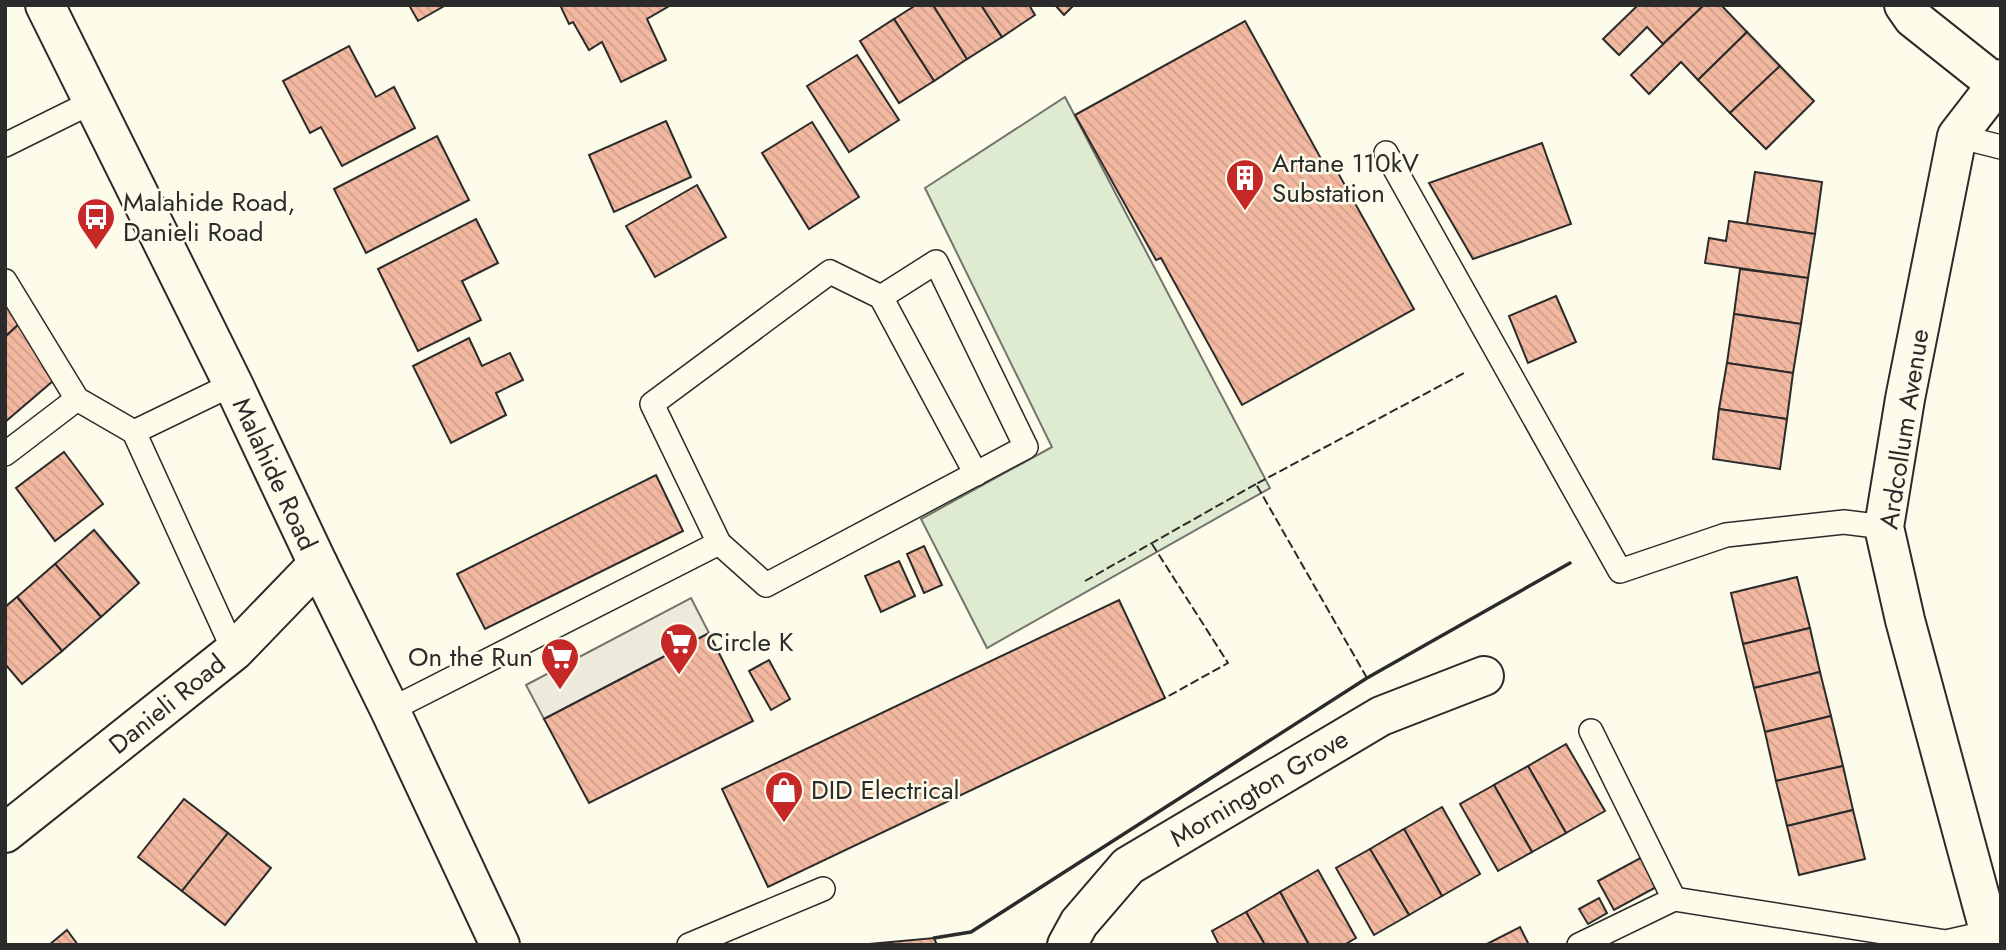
<svg xmlns="http://www.w3.org/2000/svg" width="2006" height="950" viewBox="0 0 2006 950" font-family="Jost,sans-serif">
<defs>
<pattern id="building-back-hatch" width="6" height="6" patternUnits="userSpaceOnUse" patternTransform="scale(1.75)"><rect width="6" height="6" fill="#f2b8a0"/><path d="M-1 5l2 2M0 0l6 6M5-1l2 2" fill="none" stroke="#d09e8a"/></pattern>
</defs>
<rect width="100%" height="100%" fill="#fdfbea"/>
<path fill="#deebd1" stroke="#74746e" stroke-width="2" d="M 1065,97 L 1270,488 L 987,648 L 921,519 L 1052,447 L 925,188 Z"/>
<path fill="#eceadb" stroke="#74746e" stroke-width="2" d="M 691,598 L 709,633 L 544,719 L 526,685 Z"/>
<g fill="url(#building-back-hatch)" stroke="#2b2b2b" stroke-width="2">
<path d="M 409,5 L 446,5 L 418,21 Z"/>
<path d="M 560,5 L 671,5 L 647,19 L 666,60 L 621,82 L 602,42 L 589,50 L 573,22 L 569,24 Z"/>
<path d="M 916,5 L 933,5 L 967,59 L 934,81 L 894,19 Z"/>
<path d="M 933,5 L 981,5 L 1002,37 L 967,59 Z"/>
<path d="M 981,5 L 1029,5 L 1035,15 L 1002,37 Z"/>
<path d="M 1055,5 L 1074,5 L 1064,15 Z"/>
<path d="M 1638,5 L 1704,5 L 1663,44 L 1647,27 L 1619,55 L 1603,39 Z"/>
<path d="M 1704,5 L 1721,5 L 1747,32 L 1698,80 L 1681,62 L 1649,94 L 1631,75 Z"/>
<path d="M 894,19 L 934,81 L 899,103 L 860,41 Z"/>
<path d="M 1245,21 L 1325,166 L 1332,162 L 1414,309 L 1242,405 L 1161,258 L 1156,260 L 1075,115 Z"/>
<path d="M 1747,32 L 1780,66 L 1730,113 L 1698,80 Z"/>
<path d="M 349,46 L 376,97 L 394,87 L 415,128 L 342,166 L 321,127 L 310,133 L 283,81 Z"/>
<path d="M 857,55 L 899,120 L 849,152 L 807,86 Z"/>
<path d="M 1780,66 L 1814,101 L 1766,149 L 1730,113 Z"/>
<path d="M 666,121 L 691,177 L 614,212 L 589,155 Z"/>
<path d="M 812,122 L 859,197 L 809,229 L 762,153 Z"/>
<path d="M 437,136 L 469,200 L 366,253 L 334,189 Z"/>
<path d="M 1542,143 L 1571,224 L 1473,259 L 1429,183 Z"/>
<path d="M 1755,172 L 1822,182 L 1815,234 L 1747,224 Z"/>
<path d="M 697,185 L 726,237 L 655,277 L 626,226 Z"/>
<path d="M 476,219 L 498,263 L 462,281 L 481,320 L 418,351 L 378,269 Z"/>
<path d="M 1729,221 L 1815,234 L 1808,278 L 1705,263 L 1709,238 L 1726,241 Z"/>
<path d="M 1740,269 L 1808,278 L 1801,324 L 1734,314 Z"/>
<path d="M 1556,296 L 1576,342 L 1528,363 L 1509,316 Z"/>
<path d="M 5,298 L 20,323 L 5,337 Z"/>
<path d="M 1734,314 L 1801,324 L 1793,373 L 1727,363 Z"/>
<path d="M 20,323 L 53,381 L 5,422 L 5,337 Z"/>
<path d="M 469,338 L 482,366 L 510,353 L 523,380 L 496,393 L 506,415 L 451,443 L 413,366 Z"/>
<path d="M 1727,363 L 1793,373 L 1787,419 L 1719,409 Z"/>
<path d="M 1719,409 L 1787,419 L 1780,469 L 1713,459 Z"/>
<path d="M 64,452 L 103,504 L 55,541 L 16,488 Z"/>
<path d="M 656,475 L 683,531 L 485,629 L 457,574 Z"/>
<path d="M 94,530 L 139,583 L 101,617 L 55,564 Z"/>
<path d="M 924,546 L 942,585 L 924,593 L 907,554 Z"/>
<path d="M 899,561 L 915,596 L 881,612 L 865,576 Z"/>
<path d="M 55,564 L 101,617 L 62,651 L 17,597 Z"/>
<path d="M 1797,577 L 1810,628 L 1743,644 L 1731,593 Z"/>
<path d="M 17,597 L 62,651 L 22,684 L 5,664 L 5,607 Z"/>
<path d="M 1119,600 L 1165,698 L 768,887 L 722,789 Z"/>
<path d="M 1810,628 L 1820,672 L 1754,688 L 1743,644 Z"/>
<path d="M 709,633 L 753,721 L 589,803 L 544,719 Z"/>
<path d="M 769,660 L 790,699 L 771,710 L 749,671 Z"/>
<path d="M 1820,672 L 1831,716 L 1765,732 L 1754,688 Z"/>
<path d="M 1831,716 L 1843,766 L 1776,781 L 1765,732 Z"/>
<path d="M 1566,744 L 1605,811 L 1566,833 L 1528,766 Z"/>
<path d="M 1528,766 L 1566,833 L 1532,852 L 1494,785 Z"/>
<path d="M 1843,766 L 1853,810 L 1787,826 L 1776,781 Z"/>
<path d="M 1494,785 L 1532,852 L 1498,871 L 1460,804 Z"/>
<path d="M 184,799 L 228,833 L 182,891 L 138,857 Z"/>
<path d="M 1442,807 L 1480,874 L 1442,896 L 1404,829 Z"/>
<path d="M 1853,810 L 1865,859 L 1799,875 L 1787,826 Z"/>
<path d="M 1404,829 L 1442,896 L 1409,915 L 1370,849 Z"/>
<path d="M 228,833 L 271,868 L 225,925 L 182,891 Z"/>
<path d="M 1370,849 L 1409,915 L 1374,935 L 1336,868 Z"/>
<path d="M 1644,856 L 1660,885 L 1614,910 L 1598,881 Z"/>
<path d="M 1318,870 L 1356,938 L 1344,945 L 1309,945 L 1280,892 Z"/>
<path d="M 1280,892 L 1309,945 L 1265,945 L 1246,912 Z"/>
<path d="M 1599,898 L 1607,913 L 1588,924 L 1579,909 Z"/>
<path d="M 1246,912 L 1265,945 L 1219,945 L 1212,931 Z"/>
<path d="M 1520,927 L 1529,945 L 1485,945 Z"/>
<path d="M 67,930 L 78,945 L 49,945 Z"/>
<path d="M 934,938 L 937,945 L 858,945 Z"/>
</g>
<g fill="none" stroke-linecap="round" stroke-linejoin="round">
<defs>
<g id="service">
<path d="M 1957,136 L 2001,147"/>
<path d="M 5,145 L 92,102"/>
<path d="M 1386,153 L 1620,571 L 1726,535 L 1844,522 L 1884,527"/>
<path d="M 5,281 L 77,399 L 134,432 L 233,384"/>
<path d="M 881,297 L 976,474"/>
<path d="M 134,432 L 234,651"/>
<path d="M 5,454 L 77,399"/>
<path d="M 390,710 L 719,543 L 652,404 L 830,272 L 881,297 L 936,262 L 1026,447 L 766,585 L 719,543"/>
<path d="M 1591,731 L 1674,899"/>
<path d="M 689,945 L 823,889"/>
<path d="M 1579,945 L 1674,899 L 1946,942 L 1990,932"/>
</g>
<g id="minor">
<path d="M 1904,5 L 1913,18 L 1996,84"/>
<path d="M 5,833 L 234,651 L 318,564"/>
<path d="M 1067,945 L 1079,923 L 1128,866 L 1381,716 L 1484,676"/>
<path d="M 1993,945 L 1905,620 L 1884,527 L 1905,399 L 1957,136 L 2001,79"/>
</g>
<path id="secondary" d="M 45,5 L 233,384 L 318,564 L 390,710 L 500,945"/>
</defs>
<use href="#service" stroke="#2b2b2b" stroke-width="26"/>
<use href="#minor" stroke="#2b2b2b" stroke-width="42"/>
<use href="#secondary" stroke="#2b2b2b" stroke-width="42"/>
<use href="#service" stroke="#fdfbea" stroke-width="23"/>
<use href="#minor" stroke="#fdfbea" stroke-width="38"/>
<use href="#secondary" stroke="#fdfbea" stroke-width="38"/>
<g stroke="#2b2b2b" stroke-width="2" stroke-dasharray="9 3.5" stroke-linecap="butt">
<path d="M 1152,544 L 1228,663 L 1165,698"/>
<path d="M 1085,581 L 1256,484"/>
<path d="M 1367,678 L 1256,484 L 1466,372"/>
</g>
<path stroke="#2b2b2b" stroke-width="3.5" d="M 934,938 L 971,932 L 1367,678 L 1570,563"/>
</g>
<defs>
<symbol id="building-pin" viewBox="-11 -11 22 30"><path d="M0 17L-7.5 6A9.5 9.5 0 1 1 7.5 6Z" fill="#c62828" stroke="#fdfbea"/><path d="M-4-6H4V6H1V3H-1V6H-4ZM-2.5-4.3h1.7v1.8h-1.7ZM.8-4.3h1.7v1.8H.8ZM-2.5-1h1.7V.8h-1.7ZM.8-1h1.7V.8H.8Z" fill="#fff"/></symbol>
<symbol id="bus-pin" viewBox="-11 -11 22 30"><path d="M0 17L-7.5 6A9.5 9.5 0 1 1 7.5 6Z" fill="#c62828" stroke="#fdfbea"/><path d="M-5-6H5V4H4V6H2V4H-2V6H-4V4H-5ZM-3.5-4V0h7V-4ZM-3.5 1.2v1.5H-2V1.2ZM2 1.2v1.5H3.5V1.2Z" fill="#fff"/></symbol>
<symbol id="supermarket-pin" viewBox="-11 -11 22 30"><path d="M0 17L-7.5 6A9.5 9.5 0 1 1 7.5 6Z" fill="#c62828" stroke="#fdfbea"/><path d="M-6-5.5h2.5l.6 2H6L4.5 2H-2.5L-4.4-4H-6ZM-1.5 3.2a1.3 1.3 0 1 0 .1 0ZM3 3.2a1.3 1.3 0 1 0 .1 0Z" fill="#fff"/></symbol>
<symbol id="shop-pin" viewBox="-11 -11 22 30"><path d="M0 17L-7.5 6A9.5 9.5 0 1 1 7.5 6Z" fill="#c62828" stroke="#fdfbea"/><path d="M-5-2.5h2.3a2.7 3.5 0 0 1 5.4 0H5L5.5 6h-11ZM-1.5-2.5h3a1.5 2.3 0 0 0-3 0Z" fill="#fff"/></symbol>
</defs>
<g fill-rule="evenodd">
<use href="#building-pin" x="1223" y="156" width="44" height="60"/>
<use href="#bus-pin" x="74" y="195" width="44" height="60"/>
<use href="#supermarket-pin" x="657" y="620" width="44" height="60"/>
<use href="#supermarket-pin" x="538" y="635" width="44" height="60"/>
<use href="#shop-pin" x="762" y="768" width="44" height="60"/>
</g>
<g text-anchor="middle" stroke-width="5" stroke-linejoin="round" paint-order="stroke">
<g font-size="26" fill="#2b2b2b" stroke="#fdfbea" text-anchor="start">
<text x="1272" y="172">Artane 110kV<tspan x="1272" dy="30">Substation</tspan></text>
<text x="123" y="211">Malahide Road,<tspan x="123" dy="30">Danieli Road</tspan></text>
<text x="706" y="651">Circle K</text>
<text x="533" y="666" text-anchor="end">On the Run</text>
<text x="811" y="799">DID Electrical</text>
</g>
<g font-size="26" fill="#2b2b2b" stroke="#fdfbea">
<text transform="translate(1904 429) rotate(-81)" y="9">Ardcollum Avenue</text>
<text transform="translate(275 474) rotate(65)" y="9">Malahide Road</text>
<text transform="translate(167 704) rotate(-39)" y="9">Danieli Road</text>
<text transform="translate(1259 788) rotate(-31)" y="9">Mornington Grove</text>
</g>
</g>
<rect width="2006" height="950" fill="none" stroke="#2b2b2b" stroke-width="14"/>
</svg>
